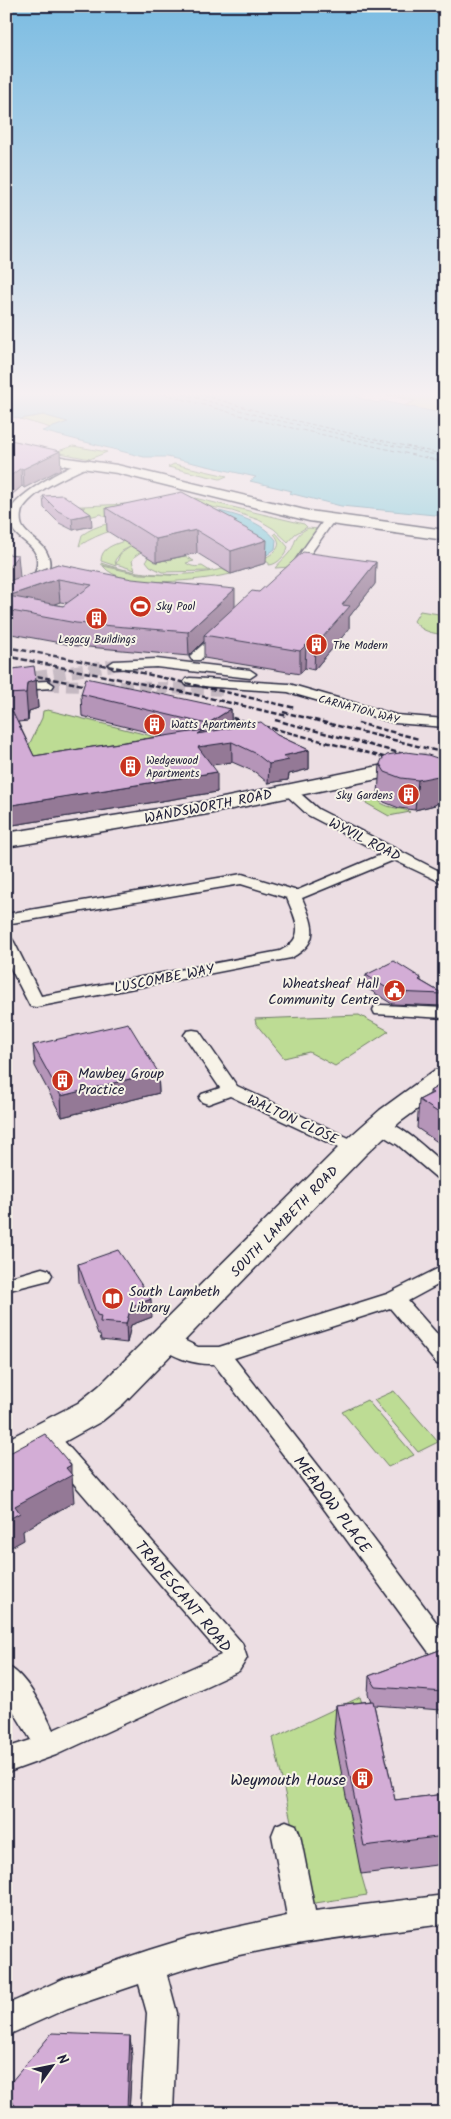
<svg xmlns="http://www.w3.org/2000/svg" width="451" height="2119" viewBox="0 0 451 2119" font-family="Kalam,sans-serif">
<rect width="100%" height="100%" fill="#ecdee3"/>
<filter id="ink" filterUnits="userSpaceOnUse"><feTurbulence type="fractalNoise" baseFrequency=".02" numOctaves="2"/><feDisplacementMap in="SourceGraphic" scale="10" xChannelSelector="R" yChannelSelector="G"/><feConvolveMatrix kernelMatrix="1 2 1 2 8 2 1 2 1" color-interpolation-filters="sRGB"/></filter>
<g filter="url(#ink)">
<g fill="#bddc94" stroke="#707f68">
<path d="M 385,394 L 435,394 L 445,396 L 445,414 L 404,406 L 415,401 Z"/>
<path d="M 43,415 L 69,422 L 51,428 L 20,419 Z"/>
<path d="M 73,446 L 107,452 L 90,459 L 55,452 Z"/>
<path d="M 174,464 L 227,476 L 220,479 L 168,467 Z"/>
<path d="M 177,496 L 181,496 L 188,503 L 164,502 L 165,504 L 160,505 L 180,515 L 152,521 L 139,514 L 151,521 C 125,527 101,531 79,546 L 82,535 C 97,524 114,522 132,521 L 131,517 L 106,517 L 101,514 L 85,518 L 73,511 L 86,507 L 62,508 L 62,507 L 127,504 Z"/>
<path d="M 186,496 L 304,524 L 307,527 L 295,534 L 288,542 L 274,529 L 259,520 L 232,511 L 202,505 Z"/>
<path d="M 308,528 L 318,529 L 290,567 L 275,568 C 279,563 285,558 289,553 C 298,542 291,537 308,528 Z"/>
<path d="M 276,533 L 288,547 C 286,555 277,565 269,565 L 269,563 L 262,559 C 274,554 285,546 274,534 Z"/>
<path d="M 124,541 L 141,552 L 135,556 L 132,561 L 135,570 L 116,564 L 120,554 L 130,547 L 122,551 L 115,560 L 116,566 L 101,561 C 101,548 113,545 124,541 Z"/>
<path d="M 185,556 L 194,561 L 186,563 C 192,567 195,567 202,566 L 210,571 L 162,572 L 150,566 L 146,561 L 148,557 L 156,562 L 165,560 L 168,562 L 166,560 Z"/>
<path d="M 101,563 C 138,576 184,578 222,569 L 231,574 C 203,580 122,591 103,566 L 139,574 L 172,575 L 139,573 L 102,565 Z"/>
<path d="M 420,611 L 445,615 L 445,635 C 432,633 422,632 414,621 Z"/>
<path d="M 48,710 L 180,743 L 37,765 L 28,747 L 42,718 L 43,711 Z"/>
<path d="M 374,794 C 381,810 398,806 410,812 L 389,816 L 357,798 Z"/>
<path d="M 359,1015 L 389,1031 L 335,1066 L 309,1052 L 284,1058 L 256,1024 L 255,1019 Z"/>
<path d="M 394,1391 L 438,1442 L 418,1452 L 374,1400 Z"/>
<path d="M 367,1400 L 414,1455 L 388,1467 L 342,1412 Z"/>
<path d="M 360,1697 L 371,1730 L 361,1874 L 367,1895 L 309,1904 L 273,1738 Z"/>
</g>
<g fill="#79c7d8" stroke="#568599">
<path d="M 6,394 L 364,394 L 356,397 L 377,403 L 382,401 L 445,414 L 445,516 L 341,506 L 289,493 L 292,491 L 250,481 L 256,477 L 167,457 L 144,457 L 42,431 L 68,422 L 43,415 L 20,419 L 6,415 Z"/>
<path d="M 202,507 C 227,513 259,518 276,540 L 275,549 L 264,557 Z"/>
</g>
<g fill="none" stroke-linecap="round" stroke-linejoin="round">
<g stroke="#3c546a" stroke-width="1" stroke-dasharray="4 2.5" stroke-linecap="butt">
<path d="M 164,394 L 261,421 L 445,462"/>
<path d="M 183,394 L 267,418 L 445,457"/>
<path d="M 198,394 L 275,416 L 445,455"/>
</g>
<g stroke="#c4b8c1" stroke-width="12" stroke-dasharray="12 6" stroke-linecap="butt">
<path d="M 18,680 L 114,665"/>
<path d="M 48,685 L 228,690"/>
</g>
<path stroke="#c4b8c1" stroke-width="20" stroke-dasharray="20 10" stroke-linecap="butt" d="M 408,766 L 445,758"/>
<defs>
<g id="minor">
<path d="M 88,460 L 93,463 L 91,465 C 69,476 38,487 23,508 C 20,513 20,521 22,526 C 26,535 38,540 44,548 C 63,575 28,596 6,601 L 6,594 C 22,588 35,583 37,565 C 38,558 36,552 31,547 C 24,540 14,535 11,525 C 10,519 10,511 13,506 C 25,490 69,465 88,460 Z"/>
<path d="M 330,516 L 335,519 L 297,573 L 289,573 L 288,571 L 289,569 L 326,517 Z"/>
<path d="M 221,630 L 227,634 L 225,636 L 200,660 L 192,660 L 190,657 L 192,654 L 217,632 Z"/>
<path d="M 156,659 L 250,670 L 256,674 L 250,678 L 156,667 L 114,669 L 108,665 L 114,661 Z"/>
<path d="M 190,678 L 289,684 L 396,715 L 445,719 L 445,727 L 395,723 L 288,692 L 186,685 L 184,682 L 186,679 Z"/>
<path d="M 48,681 L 54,685 L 52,688 L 6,691 L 6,683 Z"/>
<path d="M 289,787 L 294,788 L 318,809 L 445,874 L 445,884 L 394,860 L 302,898 C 314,926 321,942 291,958 L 36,1007 L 30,1006 L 6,959 L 6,937 L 12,939 L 14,942 L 41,996 L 280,951 C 307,937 296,921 287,898 L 241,884 L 6,924 L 6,914 L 242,874 L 294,890 L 298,890 L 383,854 L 308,815 L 282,791 Z"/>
<path d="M 381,1005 L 445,1008 L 445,1018 L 375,1014 L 373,1010 L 375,1006 Z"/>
<path d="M 193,1030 L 199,1031 L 237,1086 L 362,1144 L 364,1148 L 362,1152 L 355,1154 L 348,1152 L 230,1096 L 208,1104 L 202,1102 L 199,1098 L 202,1094 L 220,1088 L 184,1035 L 187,1031 Z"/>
<path d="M 379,1119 C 404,1126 425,1148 445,1165 L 445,1181 L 438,1179 L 398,1145 L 372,1129 L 370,1125 L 372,1121 Z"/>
<path d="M 445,1265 L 445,1281 L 408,1301 L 445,1343 L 445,1366 L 437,1364 L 390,1308 L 234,1358 L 324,1473 L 445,1634 L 445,1665 L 436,1662 L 308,1487 L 214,1364 C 196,1365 166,1357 156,1340 L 159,1334 L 167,1332 L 198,1347 L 219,1347 L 387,1294 Z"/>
<path d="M 42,1268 L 49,1270 L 52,1275 L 49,1280 L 6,1291 L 6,1276 L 11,1277 Z"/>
<path d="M 46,1427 L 54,1430 L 242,1643 L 247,1658 L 239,1671 L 56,1755 L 6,1773 L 6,1748 L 31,1740 L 6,1699 L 6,1666 C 25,1672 45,1712 53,1730 L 221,1655 L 38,1442 L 35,1436 L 38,1430 Z"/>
<path d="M 286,1821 L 296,1825 L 300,1835 L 315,1911 L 445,1895 L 445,1924 C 351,1936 256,1945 167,1975 L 177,2013 L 173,2113 L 141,2113 L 147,2013 L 139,1984 L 68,2008 L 6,2036 L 6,2005 L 63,1979 L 149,1950 L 191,1937 L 287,1916 L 272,1835 L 276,1825 Z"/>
</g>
<path id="primary" d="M 408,760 L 416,761 L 419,766 L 416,771 L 208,814 L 6,847 L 6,833 L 208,801 Z"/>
<g id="trunk">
<path d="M 6,445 L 67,458 L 117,465 L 309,511 L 445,530 L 445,540 L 309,521 L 117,473 L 67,466 L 6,453 Z"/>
<path d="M 445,1068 L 445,1089 L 400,1122 L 365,1155 L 123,1404 L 102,1421 L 19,1467 L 6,1471 L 6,1440 L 78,1403 L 99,1386 L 345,1141 L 380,1110 L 435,1070 Z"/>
</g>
</defs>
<use href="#minor" stroke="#22223b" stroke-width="3"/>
<use href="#primary" stroke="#22223b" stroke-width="3"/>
<use href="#trunk" stroke="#22223b" stroke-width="3"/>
<use href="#minor" fill="#f7f3e8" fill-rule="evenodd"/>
<use href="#primary" fill="#f7f3e8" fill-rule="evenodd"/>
<use href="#trunk" fill="#f7f3e8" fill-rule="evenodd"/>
<g stroke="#22223b" stroke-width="2.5" stroke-dasharray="5.5 2.5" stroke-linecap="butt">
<path d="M 6,647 L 129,670 L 295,708"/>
<path d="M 6,656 L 183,692 L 287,716"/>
<path d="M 6,670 L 98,688"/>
<path d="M 283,712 L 445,753"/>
<path d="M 217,714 L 399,761"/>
<path d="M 275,720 L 445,765"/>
<path d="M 358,723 L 419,739"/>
</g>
</g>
<g fill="#b595b8" stroke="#22223b" fill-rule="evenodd">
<path d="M 6,439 L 61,469 L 24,488 L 22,486 L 14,493 L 6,498 Z"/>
<path d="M 43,496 L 92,526 L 73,530 L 59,523 L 44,508 Z"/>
<path d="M 106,508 L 237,524 L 266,563 L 231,574 L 197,553 L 156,562 L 107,531 Z"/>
<path d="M 6,554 L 19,578 L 58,564 L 235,607 L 259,592 L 376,562 L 375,584 L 349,617 L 349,629 L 314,670 L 305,668 L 300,674 L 204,658 L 204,641 L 189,656 L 77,646 L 6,633 ZM 60,602 L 67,603 L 63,606 L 53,604 Z"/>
<path d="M 6,670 L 36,680 L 38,708 L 29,711 L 28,721 L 18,722 L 34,756 L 163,736 L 82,716 L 81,694 L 231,709 L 231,728 L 277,735 L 309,750 L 309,769 L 289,774 L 288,780 L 268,783 L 255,772 L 232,762 L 212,765 L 217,792 L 7,826 L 6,824 Z"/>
<path d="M 387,755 L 441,797 L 440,801 L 435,805 L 415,810 L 399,808 L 384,802 L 378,794 L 380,764 Z"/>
<path d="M 366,975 L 421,978 L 421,981 L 443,994 L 442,1006 L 392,1004 L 365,987 Z"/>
<path d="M 33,1045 L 158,1072 L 159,1093 L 62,1117 L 35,1066 Z"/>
<path d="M 445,1082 L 445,1143 L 442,1145 L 417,1128 L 419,1100 L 430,1094 L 430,1091 Z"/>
<path d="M 78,1264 L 152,1317 L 131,1325 L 127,1343 L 101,1340 L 100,1334 L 98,1334 L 79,1282 Z"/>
<path d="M 445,1648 L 445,1717 L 441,1717 L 441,1710 L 374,1705 L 395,1800 L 445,1794 L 445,1864 L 361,1874 L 334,1734 L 336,1705 L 371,1701 L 368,1694 L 369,1676 Z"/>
<path d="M 130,2036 L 132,2057 L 129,2113 L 12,2113 L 10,2109 L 6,2088 Z"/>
</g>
<g fill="#947996" stroke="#22223b">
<path d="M 60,451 L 61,469 L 24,488 L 23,469 Z"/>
<path d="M 21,468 L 22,486 L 14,493 L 6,498 L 6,478 Z"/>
<path d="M 91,514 L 92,526 L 73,530 L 72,518 Z"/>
<path d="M 196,530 L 197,553 L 156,562 L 156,539 Z"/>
<path d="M 267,540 L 266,563 L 231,574 L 231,551 Z"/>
<path d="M 18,555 L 20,577 L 6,592 L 6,569 Z"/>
<path d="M 376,562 L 375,584 L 349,617 L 349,629 L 314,670 L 315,646 L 342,605 Z"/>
<path d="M 58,579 L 60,602 L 27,614 L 8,596 Z"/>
<path d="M 235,589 L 235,612 L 204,635 L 204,641 L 189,656 L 188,632 Z"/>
<path d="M 306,645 L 305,668 L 300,674 L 300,651 Z"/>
<path d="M 36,680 L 38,708 L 29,711 L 28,721 L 26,693 L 27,683 Z"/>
<path d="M 231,709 L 232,762 L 198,767 L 198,734 L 204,730 L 204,746 L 207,746 L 207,724 Z"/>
<path d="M 309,750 L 309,769 L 289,774 L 288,780 L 268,783 L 269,764 L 283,756 Z"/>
<path d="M 444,767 L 441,797 L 440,801 L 435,805 L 415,810 L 418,780 Z"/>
<path d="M 217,772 L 217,792 L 7,826 L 6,806 Z"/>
<path d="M 158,1072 L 159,1093 L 62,1117 L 61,1096 Z"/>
<path d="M 445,1117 L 445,1143 L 442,1145 Z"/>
<path d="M 151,1299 L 152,1317 L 131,1325 L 127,1343 L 126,1324 L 131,1307 Z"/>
<path d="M 71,1465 L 71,1476 L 72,1475 L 74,1502 L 23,1531 L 24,1540 L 6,1550 L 6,1521 L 15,1506 L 66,1468 Z"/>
<path d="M 130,2036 L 132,2057 L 129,2113 L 116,2113 Z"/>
</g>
<g fill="#d3add6" stroke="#22223b" fill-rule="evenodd">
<path d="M 6,439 L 60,451 L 23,469 L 21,468 L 13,474 L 6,478 Z"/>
<path d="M 182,492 L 237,521 L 234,522 L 267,540 L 231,551 L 196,530 L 156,539 L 106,508 Z"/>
<path d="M 63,495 L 91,514 L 72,518 L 58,511 L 43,496 Z"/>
<path d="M 303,552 L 376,562 L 342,605 L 350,606 L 315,646 L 306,645 L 300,651 L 204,635 L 252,591 L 259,592 Z"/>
<path d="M 6,554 L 18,555 L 8,568 L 6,569 Z"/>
<path d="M 58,564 L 132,579 L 235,589 L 188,632 L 76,623 L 6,610 L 6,582 ZM 58,579 L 92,585 L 63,606 L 8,596 Z"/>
<path d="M 34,666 L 36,680 L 27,683 L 26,693 L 6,694 L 6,670 Z"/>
<path d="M 86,678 L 231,709 L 207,724 L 81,694 Z"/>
<path d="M 6,711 L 12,711 L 34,756 L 204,730 L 198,734 L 261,722 L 277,735 L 309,750 L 283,756 L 289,760 L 269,764 L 255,753 L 232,742 L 198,747 L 217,772 L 6,806 Z"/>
<path d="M 406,752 L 428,755 L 437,758 L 442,762 L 444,767 L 442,772 L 438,776 L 418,780 L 401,778 L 385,772 L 380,764 L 382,759 L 387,755 Z"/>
<path d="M 394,961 L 421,978 L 419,980 L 443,994 L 393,992 L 366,975 Z"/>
<path d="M 128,1023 L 158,1072 L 61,1096 L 33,1045 Z"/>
<path d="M 445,1082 L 445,1117 L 419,1100 L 433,1093 L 430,1091 Z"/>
<path d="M 118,1250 L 151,1299 L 131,1307 L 126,1324 L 100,1322 L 101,1316 L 97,1315 L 78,1264 Z"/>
<path d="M 45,1434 L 71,1465 L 66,1468 L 72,1475 L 15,1506 L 20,1513 L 6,1521 L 6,1455 Z"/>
<path d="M 445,1648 L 445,1699 L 444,1698 L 444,1692 L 376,1687 L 369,1676 Z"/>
<path d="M 373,1701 L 395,1800 L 445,1794 L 445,1836 L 364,1846 L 336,1705 Z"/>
<path d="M 52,2033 L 130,2036 L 127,2109 L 116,2113 L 19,2113 L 6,2088 Z"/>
</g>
</g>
<linearGradient id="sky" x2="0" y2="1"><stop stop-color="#7bbce2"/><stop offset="0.57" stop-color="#f6f0f2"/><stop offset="1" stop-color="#f6f0f2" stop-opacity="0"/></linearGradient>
<rect width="451" height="691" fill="url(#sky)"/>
<defs>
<symbol id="stadium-disc" viewBox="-11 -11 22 22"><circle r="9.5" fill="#c8321e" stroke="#f7f3e8"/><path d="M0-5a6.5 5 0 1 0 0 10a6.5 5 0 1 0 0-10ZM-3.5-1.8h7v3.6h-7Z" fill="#fff"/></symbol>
<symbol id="building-disc" viewBox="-11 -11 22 22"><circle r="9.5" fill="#c8321e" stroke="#f7f3e8"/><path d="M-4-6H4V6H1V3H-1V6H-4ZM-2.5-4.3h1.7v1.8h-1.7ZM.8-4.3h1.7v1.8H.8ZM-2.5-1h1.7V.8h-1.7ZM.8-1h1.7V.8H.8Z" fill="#fff"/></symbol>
<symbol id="civic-disc" viewBox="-11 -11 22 22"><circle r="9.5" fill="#c8321e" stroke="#f7f3e8"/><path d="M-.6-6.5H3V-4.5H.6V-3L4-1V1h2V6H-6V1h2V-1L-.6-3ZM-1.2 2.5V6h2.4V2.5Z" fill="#fff"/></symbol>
<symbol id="library-disc" viewBox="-11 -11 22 22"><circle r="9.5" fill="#c8321e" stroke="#f7f3e8"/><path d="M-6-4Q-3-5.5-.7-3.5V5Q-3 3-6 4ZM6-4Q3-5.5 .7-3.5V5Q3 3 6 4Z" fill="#fff"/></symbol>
</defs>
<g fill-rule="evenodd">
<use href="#stadium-disc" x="128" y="594" width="25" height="25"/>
<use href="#building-disc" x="84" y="606" width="25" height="25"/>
<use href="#building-disc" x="304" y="632" width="25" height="25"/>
<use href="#building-disc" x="142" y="712" width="25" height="25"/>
<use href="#building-disc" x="118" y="754" width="25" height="25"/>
<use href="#building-disc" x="396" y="782" width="25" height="25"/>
<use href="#civic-disc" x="382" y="978" width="25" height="25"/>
<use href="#building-disc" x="50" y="1068" width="25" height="25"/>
<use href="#library-disc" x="100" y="1286" width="25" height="25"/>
<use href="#building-disc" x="350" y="1766" width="25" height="25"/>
</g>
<g text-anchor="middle" stroke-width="4" stroke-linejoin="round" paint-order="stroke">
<g font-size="11" fill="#22223b" stroke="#f7f3e8" text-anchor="start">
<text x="156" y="610">Sky Pool</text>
<text x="97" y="643" text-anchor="middle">Legacy Buildings</text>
<text x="333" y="649">The Modern</text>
<text x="171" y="728">Watts Apartments</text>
<text x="146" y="764">Wedgewood<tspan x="146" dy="13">Apartments</tspan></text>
<text x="393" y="799" text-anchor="end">Sky Gardens</text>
</g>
<g font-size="11" fill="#22223b" stroke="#f7f3e8">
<text transform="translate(359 709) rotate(15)" y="4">CARNATION WAY</text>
</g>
<g font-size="14" fill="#22223b" stroke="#f7f3e8">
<text transform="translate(208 806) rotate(-11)" y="5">WANDSWORTH ROAD</text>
<text transform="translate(365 839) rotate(27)" y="5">WYVIL ROAD</text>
<text transform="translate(164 978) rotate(-11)" y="5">LUSCOMBE WAY</text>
<text transform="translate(293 1119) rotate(25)" y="5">WALTON CLOSE</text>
<text transform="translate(284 1221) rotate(-46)" y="5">SOUTH LAMBETH ROAD</text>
</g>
<g font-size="14" fill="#22223b" stroke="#f7f3e8" text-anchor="start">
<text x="379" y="988" text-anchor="end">Wheatsheaf Hall<tspan x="379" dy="16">Community Centre</tspan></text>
<text x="78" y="1078">Mawbey Group<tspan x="78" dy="16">Practice</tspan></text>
<text x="129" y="1296">South Lambeth<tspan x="129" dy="16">Library</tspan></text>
</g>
<g font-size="16" fill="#22223b" stroke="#f7f3e8">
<text transform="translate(333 1504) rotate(53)" y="6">MEADOW PLACE</text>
<text transform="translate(184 1596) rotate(50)" y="6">TRADESCANT ROAD</text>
</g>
<g font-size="16" fill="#22223b" stroke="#f7f3e8" text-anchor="end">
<text x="346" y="1785">Weymouth House</text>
</g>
</g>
<rect width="451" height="2119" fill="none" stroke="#f7f3e8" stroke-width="25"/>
<rect x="12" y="12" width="426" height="2094" fill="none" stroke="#22223b" stroke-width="2" filter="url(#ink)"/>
<g transform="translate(52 2066) rotate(57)" stroke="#f7f3e8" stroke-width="4" paint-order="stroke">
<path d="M0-4L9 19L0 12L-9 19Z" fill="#22223b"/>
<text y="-8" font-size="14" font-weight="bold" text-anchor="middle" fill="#22223b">N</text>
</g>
</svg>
